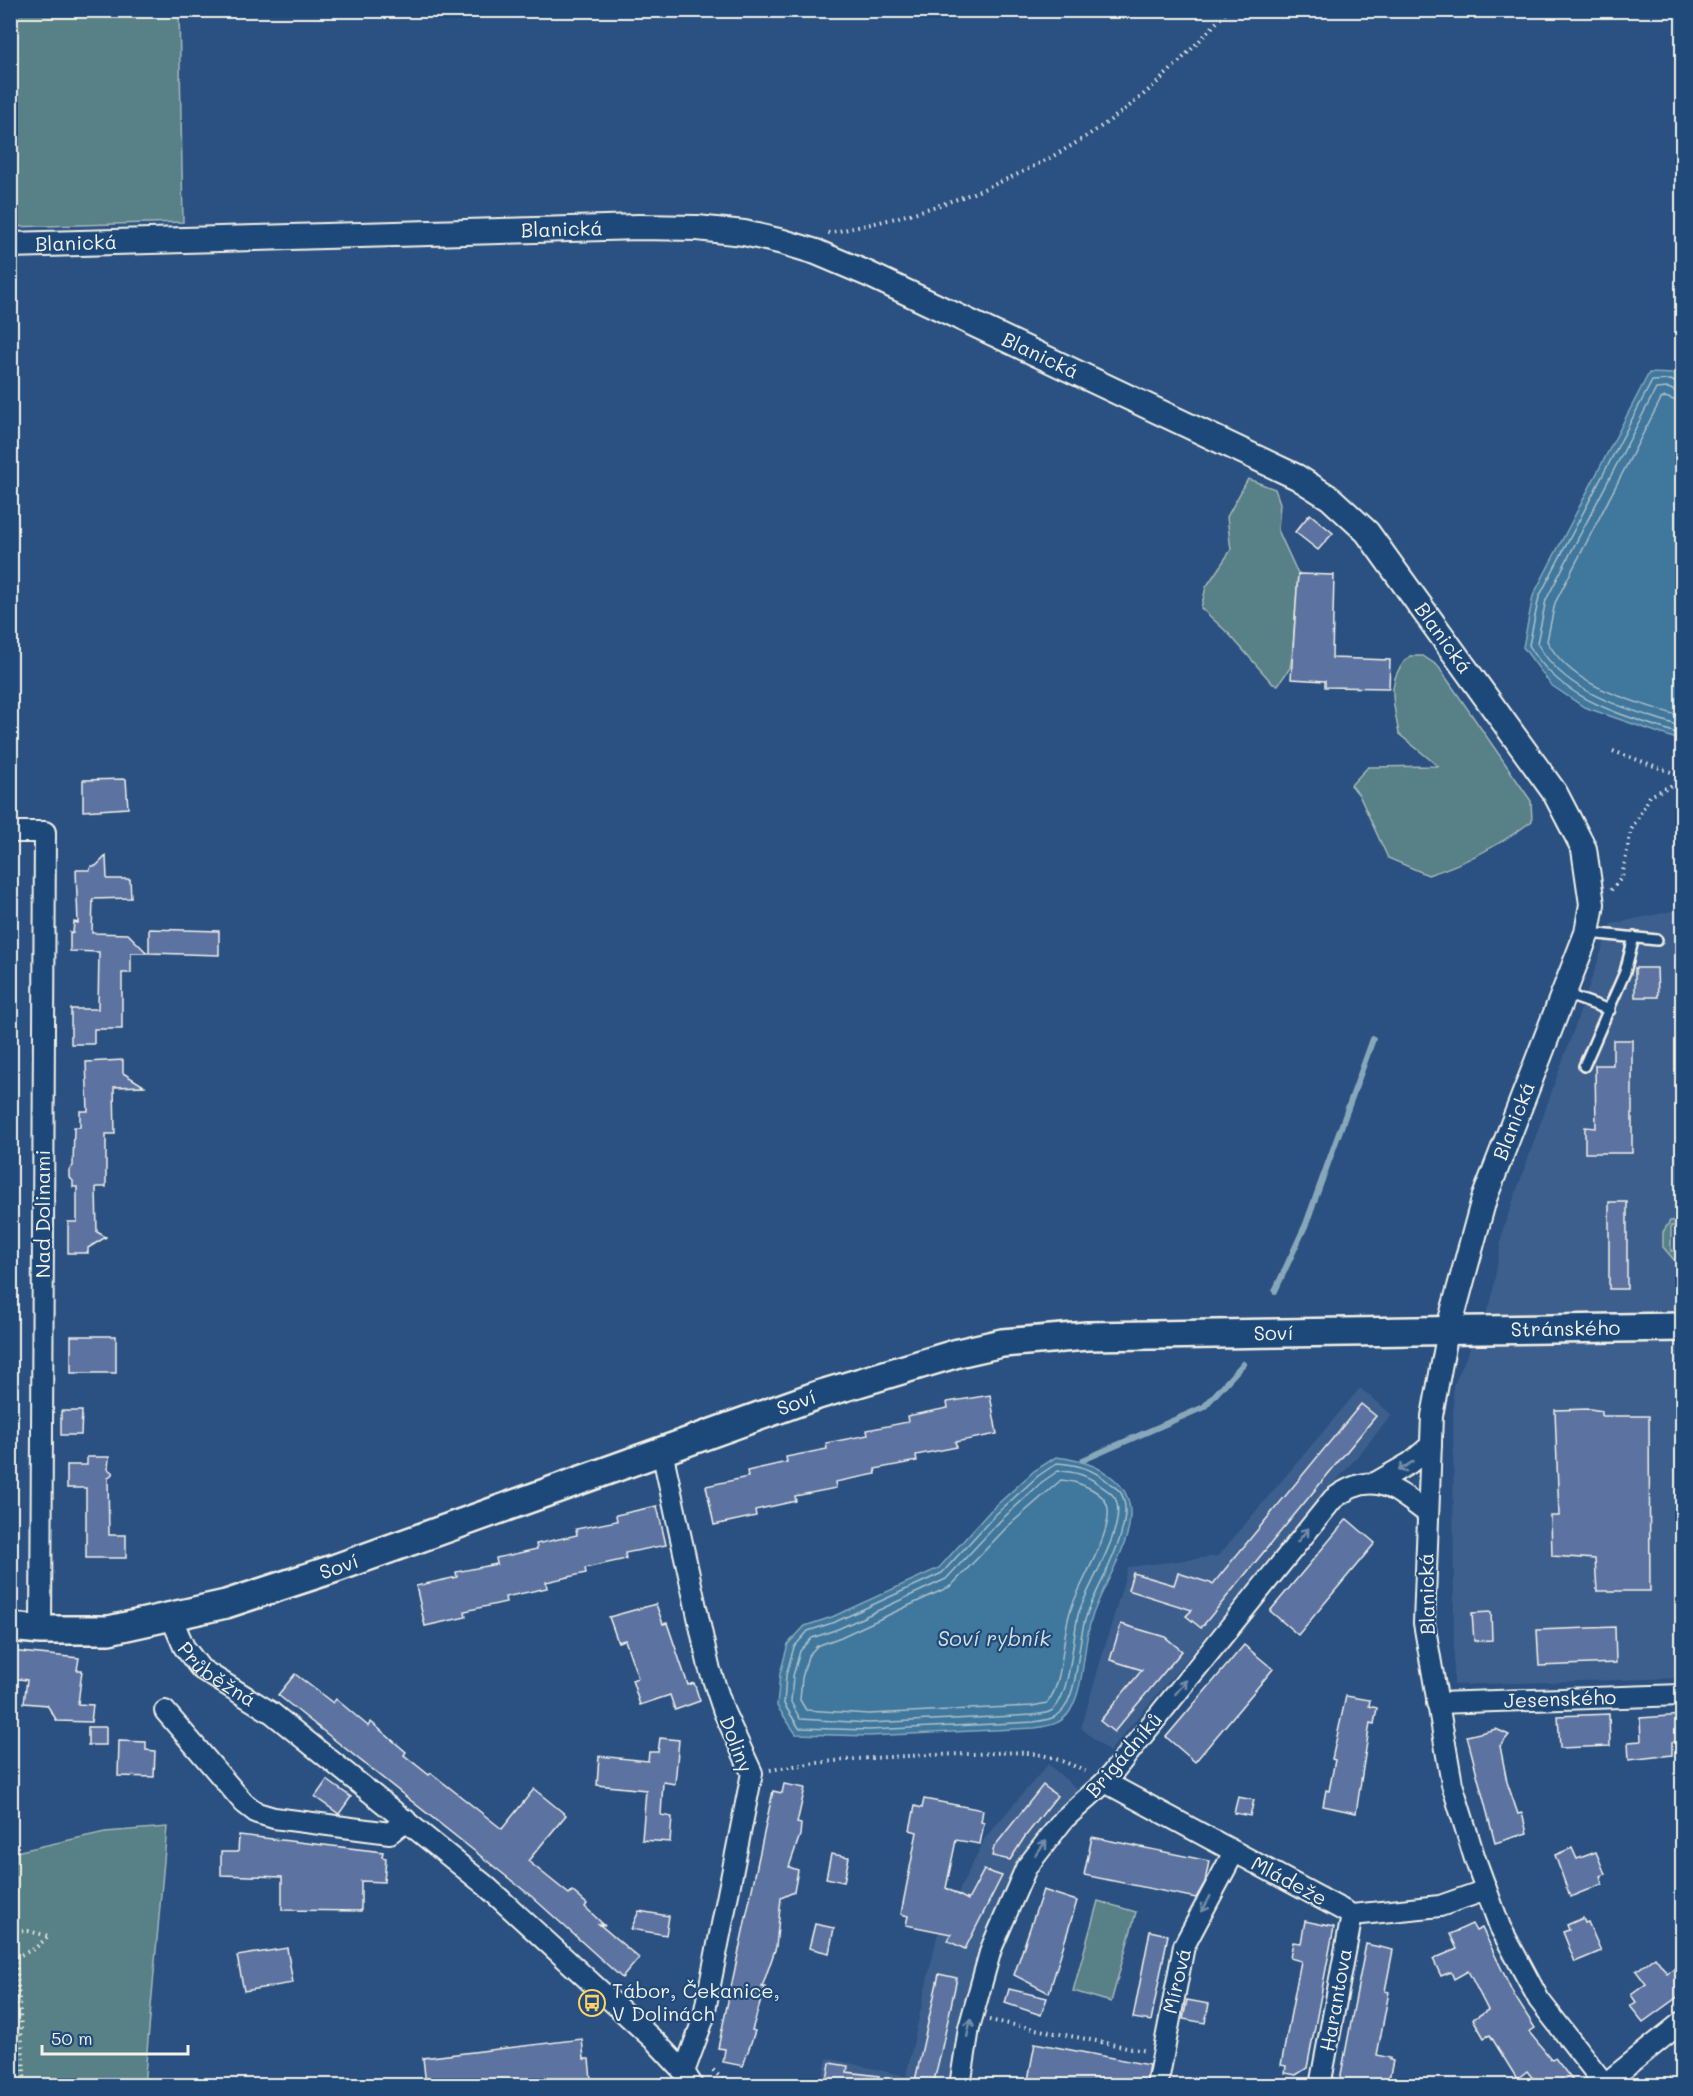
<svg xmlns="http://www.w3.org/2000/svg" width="1693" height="2096" viewBox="0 0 1693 2096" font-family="Mali,sans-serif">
<rect width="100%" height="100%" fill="#2a5181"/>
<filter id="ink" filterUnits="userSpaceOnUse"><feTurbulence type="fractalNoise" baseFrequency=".0167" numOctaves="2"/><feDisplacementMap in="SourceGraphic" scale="12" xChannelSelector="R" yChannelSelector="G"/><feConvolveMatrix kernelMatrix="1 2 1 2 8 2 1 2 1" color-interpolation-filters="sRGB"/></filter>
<g filter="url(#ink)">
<g fill="#3d5e8d">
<path d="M 1682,909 L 1682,1678 L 1454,1685 L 1453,1386 L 1491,1302 L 1503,1229 L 1611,924 Z"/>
<path d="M 1360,1388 L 1392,1415 L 1109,1752 L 1081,1728 L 1128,1567 L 1218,1556 Z"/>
<path d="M 1048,1764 L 1080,1792 L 1026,1854 L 971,1977 L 961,2085 L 821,2086 L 827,2058 L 906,2076 L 937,1936 L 985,1838 Z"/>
</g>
<g fill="#588087" stroke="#a6b8b8" stroke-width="1.5">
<path d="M 10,11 L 179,11 L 183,222 L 11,227 Z"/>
<path d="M 1248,479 L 1275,489 L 1280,503 L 1278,530 L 1298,574 L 1293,649 L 1290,668 L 1278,685 L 1273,684 L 1229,634 L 1201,608 L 1206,587 L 1231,550 L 1227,517 Z"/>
<path d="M 1410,656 L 1423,656 L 1438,666 L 1531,801 L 1532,821 C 1500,845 1466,863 1428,875 L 1388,858 L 1359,795 L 1351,785 L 1368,767 L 1438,766 L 1399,734 C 1394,704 1384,679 1410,656 Z"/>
<path d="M 1682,1220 L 1682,1226 L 1671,1226 L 1671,1251 L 1682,1251 L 1682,1261 L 1675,1261 L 1663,1247 L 1663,1232 L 1670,1221 Z"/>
<path d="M 167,1827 L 144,2085 L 11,2085 L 11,1853 L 105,1832 Z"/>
<path d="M 1098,1901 L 1136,1912 L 1111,2002 L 1073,1991 Z"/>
</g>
<g fill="#40779c" stroke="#88a8ba" stroke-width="1.5">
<path d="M 1649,373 L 1674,374 L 1682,383 L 1682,741 L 1584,707 L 1551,685 L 1523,647 L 1533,596 Z"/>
<path d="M 1056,1457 C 1079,1460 1096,1464 1114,1479 C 1156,1514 1104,1578 1092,1617 C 1082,1646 1086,1684 1070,1711 C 1062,1724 1049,1726 1035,1728 L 869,1736 L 796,1734 L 777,1706 L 780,1674 L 788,1644 L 805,1626 L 832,1617 L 939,1568 L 990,1511 L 1034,1471 Z"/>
</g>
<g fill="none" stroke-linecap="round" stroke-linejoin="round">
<g stroke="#acc0ca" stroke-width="1.5">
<path d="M 1682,386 L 1671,380 L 1652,381 L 1539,597 L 1529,645 C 1561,702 1625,715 1682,735"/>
<path d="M 1682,394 L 1668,388 L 1656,389 L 1546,600 L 1537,643 C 1567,697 1629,708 1682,727"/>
<path d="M 1682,403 L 1665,397 L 1661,399 L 1555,603 L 1547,641 C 1574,690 1633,700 1682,717"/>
<path d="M 1057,1463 C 1076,1464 1093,1469 1107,1481 C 1111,1485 1119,1489 1121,1493 C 1138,1522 1097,1586 1087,1614 C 1076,1643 1081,1679 1065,1707 C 1058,1719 1046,1720 1034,1722 L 869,1730 L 799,1728 L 784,1704 L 786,1675 L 794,1647 L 808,1631 L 835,1622 L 942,1573 L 995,1515 L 1038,1476 Z"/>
<path d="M 1058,1471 C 1073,1471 1089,1476 1101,1486 C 1105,1489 1112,1493 1115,1498 C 1129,1525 1086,1587 1078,1615 C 1073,1636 1070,1700 1051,1711 C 1046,1714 1039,1714 1033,1715 L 869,1723 L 800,1719 L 791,1702 L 793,1676 L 800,1651 L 812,1638 L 838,1629 L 946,1579 L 1000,1521 L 1042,1482 Z"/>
<path d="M 1061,1480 C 1076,1481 1107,1491 1108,1510 C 1111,1535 1079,1584 1071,1609 C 1061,1635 1065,1682 1047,1703 L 1032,1706 L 869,1714 L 806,1710 L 800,1700 L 802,1678 L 808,1656 L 817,1646 L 841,1637 L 951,1586 L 1007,1527 Z"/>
</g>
<g stroke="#88a8ba" stroke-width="6">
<path d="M 1275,1291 L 1306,1224 L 1373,1039"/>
<path d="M 1083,1460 L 1204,1407 L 1243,1364"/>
</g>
</g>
<g fill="#5b73a2" stroke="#f4f1e8" stroke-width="1.5">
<path d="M 1310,514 L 1333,533 L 1318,550 L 1295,532 Z"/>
<path d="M 1298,574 L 1334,575 L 1332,658 L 1390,660 L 1389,688 L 1325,687 L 1325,681 L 1291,679 Z"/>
<path d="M 126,779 L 128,808 L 83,811 L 83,780 Z"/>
<path d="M 106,856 L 107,879 L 130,879 L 131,898 L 93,899 L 92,933 L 128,934 L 147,953 L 131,953 L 131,973 L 122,973 L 122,1029 L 94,1029 L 94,1044 L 71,1044 L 71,1009 L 98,1009 L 99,952 L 70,951 L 70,932 L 73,933 L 74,922 L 78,923 L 76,870 L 90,870 L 91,866 L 96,866 Z"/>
<path d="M 149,929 L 219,931 L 219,955 L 149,953 Z"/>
<path d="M 1635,968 L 1657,968 L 1658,997 L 1635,997 Z"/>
<path d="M 1613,1040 L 1632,1040 L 1632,1153 L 1585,1153 L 1585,1127 L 1596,1128 L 1595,1065 L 1613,1065 Z"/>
<path d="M 123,1060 L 123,1073 L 144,1086 L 114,1087 L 115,1134 L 106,1134 L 106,1187 L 96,1187 L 97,1232 L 106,1237 L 88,1248 L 88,1253 L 68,1253 L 68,1222 L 77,1222 L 77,1187 L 73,1187 L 73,1181 L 69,1177 L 69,1170 L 73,1166 L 74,1127 L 80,1127 L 80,1111 L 88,1111 L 86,1062 Z"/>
<rect x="1609" y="1202" width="18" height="87"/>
<rect x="71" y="1336" width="45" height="37"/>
<path d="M 990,1395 L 997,1434 L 955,1442 L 957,1447 L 916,1455 L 917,1461 L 875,1469 L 876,1474 L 835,1482 L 836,1488 L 795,1496 L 796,1501 L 755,1510 L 756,1516 L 714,1525 L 706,1486 L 748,1477 L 747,1471 L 787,1462 L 786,1457 L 827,1449 L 826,1443 L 868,1435 L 867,1430 L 908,1422 L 907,1416 L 948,1408 L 947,1402 Z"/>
<path d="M 1361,1404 L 1376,1416 L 1201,1628 L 1186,1616 L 1192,1610 L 1128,1590 L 1133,1573 L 1174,1585 L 1178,1573 L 1213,1584 Z"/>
<path d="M 1590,1409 L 1602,1411 L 1602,1416 L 1649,1416 L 1650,1591 L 1597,1591 L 1595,1559 L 1552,1556 L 1551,1516 L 1559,1516 L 1555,1410 Z"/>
<path d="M 61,1411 L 82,1411 L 81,1435 L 61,1435 Z"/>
<path d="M 87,1457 L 109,1457 L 108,1469 L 113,1473 L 108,1478 L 109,1535 L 126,1535 L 126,1558 L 86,1558 L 86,1488 L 67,1488 L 67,1465 L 87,1465 Z"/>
<path d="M 657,1506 L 666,1545 L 625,1553 L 626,1559 L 585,1568 L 586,1573 L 546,1582 L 547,1588 L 505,1597 L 506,1602 L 465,1611 L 466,1617 L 425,1626 L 416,1586 L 457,1577 L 456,1572 L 497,1564 L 496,1558 L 537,1549 L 536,1544 L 577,1535 L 576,1529 L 617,1521 L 616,1515 Z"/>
<path d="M 1347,1519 L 1375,1543 L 1298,1635 L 1270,1611 Z"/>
<path d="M 656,1604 L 663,1624 L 667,1623 L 688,1685 L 694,1683 L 700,1701 L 675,1710 L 670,1695 L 640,1705 L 632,1680 L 638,1678 L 625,1640 L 618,1642 L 609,1617 Z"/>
<path d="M 1491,1612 L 1492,1640 L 1474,1641 L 1472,1613 Z"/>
<path d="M 1121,1624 L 1165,1637 L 1182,1651 L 1114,1732 L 1100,1721 L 1142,1670 L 1110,1660 Z"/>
<path d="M 1615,1627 L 1616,1663 L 1539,1666 L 1537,1630 Z"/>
<path d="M 1244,1645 L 1273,1669 L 1195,1762 L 1166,1737 Z"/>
<path d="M 10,1651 L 79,1658 L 77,1670 L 82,1670 L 78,1704 L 93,1705 L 91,1722 L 57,1721 L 47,1705 L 24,1703 L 27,1680 L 10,1678 Z"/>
<path d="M 295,1674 L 333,1703 L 336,1699 L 368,1726 L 371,1722 L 406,1752 L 404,1755 L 429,1775 L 431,1773 L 502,1829 L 534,1789 L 566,1815 L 528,1861 L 569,1894 L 572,1891 L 587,1904 L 585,1907 L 604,1925 L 599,1924 L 639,1958 L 622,1978 L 531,1896 L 278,1695 Z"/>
<path d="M 1346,1696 L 1370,1700 L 1369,1706 L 1377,1708 L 1374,1724 L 1370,1723 L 1356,1813 L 1323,1806 L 1326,1790 L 1329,1791 L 1335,1760 L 1332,1759 Z"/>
<path d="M 1609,1714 L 1610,1746 L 1560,1748 L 1558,1716 Z"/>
<path d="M 1683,1715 L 1683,1741 L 1672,1742 L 1672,1755 L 1629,1760 L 1628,1742 L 1641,1741 L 1640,1718 Z"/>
<rect x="88" y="1727" width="18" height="18"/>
<path d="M 1496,1729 L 1509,1735 L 1500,1746 L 1507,1782 L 1518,1814 L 1522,1813 L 1527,1833 L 1495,1843 L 1467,1736 Z"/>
<path d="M 660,1738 L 679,1740 L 675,1784 L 663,1782 L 661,1815 L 672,1817 L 670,1842 L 642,1840 L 646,1790 L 597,1785 L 599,1756 L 648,1761 L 649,1752 L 658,1752 Z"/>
<path d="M 119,1741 L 146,1742 L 146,1750 L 155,1751 L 154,1777 L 118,1776 Z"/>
<path d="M 327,1780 L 351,1797 L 339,1814 L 315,1797 Z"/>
<path d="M 784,1784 L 805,1788 L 797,1823 L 801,1824 L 800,1835 L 789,1867 L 798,1870 L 794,1892 L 781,1898 L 776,1947 L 762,1987 L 765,1987 L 752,2030 L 755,2031 L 743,2066 L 723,2062 L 725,2049 L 718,2048 L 773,1791 L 782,1793 Z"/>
<path d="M 1043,1785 L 1057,1796 L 1024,1838 L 1010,1860 L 992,1856 L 994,1847 Z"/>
<path d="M 1238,1797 L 1254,1800 L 1250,1816 L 1234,1813 Z"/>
<path d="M 924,1799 L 983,1810 L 981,1822 L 984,1823 L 980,1844 L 956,1840 L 946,1888 L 968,1900 L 984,1870 L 1002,1876 L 965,1949 L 948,1941 L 951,1934 L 906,1925 L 908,1916 L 901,1914 L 917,1832 L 910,1830 L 915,1806 L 922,1808 Z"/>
<path d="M 239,1835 L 383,1852 L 382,1857 L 386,1858 L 384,1882 L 361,1881 L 361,1911 L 282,1910 L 282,1877 L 221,1875 L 221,1852 L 238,1852 Z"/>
<path d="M 1092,1837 L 1209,1861 L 1205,1882 L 1196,1898 L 1084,1875 Z"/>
<path d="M 1572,1848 L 1577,1859 L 1596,1852 L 1605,1874 L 1600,1876 L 1602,1884 L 1570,1897 L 1555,1855 Z"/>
<path d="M 831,1854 L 849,1857 L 844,1882 L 826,1878 Z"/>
<path d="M 1043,1890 L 1077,1901 L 1049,1993 L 1014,1975 Z"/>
<path d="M 639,1911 L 669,1916 L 666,1935 L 631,1929 Z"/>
<path d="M 1583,1918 L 1585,1923 L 1588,1922 L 1601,1951 L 1575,1962 L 1563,1932 L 1569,1930 L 1567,1925 Z"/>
<path d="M 1305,1921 L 1334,1927 L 1307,2068 L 1296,2075 L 1285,2073 L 1286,2066 L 1281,2065 L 1301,1961 L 1290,1958 L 1293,1942 L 1301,1943 Z"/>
<path d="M 815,1924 L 834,1928 L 829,1953 L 809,1948 Z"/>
<path d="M 1472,1924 L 1476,1931 L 1482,1928 L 1514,1995 L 1535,2028 L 1529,2032 L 1552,2060 L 1555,2058 L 1576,2085 L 1538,2085 L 1527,2071 L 1517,2079 L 1490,2035 L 1484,2038 L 1473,2019 L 1488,2010 L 1468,1971 L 1454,1979 L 1451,1972 L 1441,1976 L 1433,1959 L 1457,1949 L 1450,1934 Z"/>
<path d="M 1150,1931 L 1168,1935 L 1151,2021 L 1133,2018 Z"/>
<path d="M 1366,1944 L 1393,1950 L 1385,1991 L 1389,1992 L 1377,2055 L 1390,2058 L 1390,2060 L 1393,2061 L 1388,2084 L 1374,2081 L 1373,2085 L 1339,2085 Z"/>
<path d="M 287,1948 L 293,1983 L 244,1991 L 237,1956 Z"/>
<path d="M 1655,1957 L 1667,1973 L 1683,1962 L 1683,1993 L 1643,2022 L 1630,2006 L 1636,2002 L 1631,1995 L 1646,1984 L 1636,1971 Z"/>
<path d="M 939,1974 L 957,1978 L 941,2052 L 933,2085 L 914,2085 Z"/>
<path d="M 1009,1989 L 1047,1998 L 1041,2015 L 1005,2003 Z"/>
<path d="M 1187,2000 L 1209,2004 L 1205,2023 L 1183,2019 Z"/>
<path d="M 582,2039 L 584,2059 L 589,2059 L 591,2079 L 541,2085 L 426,2085 L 423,2058 Z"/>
<path d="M 1035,2043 L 1149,2065 L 1145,2085 L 1053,2085 L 1028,2080 Z"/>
<path d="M 830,2063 L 848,2066 L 847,2072 L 879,2076 L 879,2085 L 826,2085 Z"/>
</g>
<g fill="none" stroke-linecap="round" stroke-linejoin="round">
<defs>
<g id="service">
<path d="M 1589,933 L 1657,940"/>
<path d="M 1565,994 L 1610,1010"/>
<path d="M 1584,1066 L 1625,972 L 1634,937"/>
</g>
<g id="minor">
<path d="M 10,832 L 45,832 L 41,1630"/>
<path d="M 1448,1331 L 1432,1416 L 1424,1623 L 1452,1784 L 1475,1859 L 1500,1927 L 1539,2000 L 1606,2086"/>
<path d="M 662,1451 L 709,1667 L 724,1712 L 752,1773 L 703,2020 L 684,2072"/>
<path d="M 1377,1482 L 1410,1463 L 1431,1445"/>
<path id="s1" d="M 171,1617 L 184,1647 L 201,1669 L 272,1713 L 485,1885 L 656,2042 L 684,2072 L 693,2086"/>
<path d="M 1437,1703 L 1682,1695"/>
<path d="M 165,1711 L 244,1803 L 257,1813 L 274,1818 L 390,1833 L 406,1820"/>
<path d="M 1105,1782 L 1352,1915 L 1440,1906 L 1486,1890"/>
<path d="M 1605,2084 L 1682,2022"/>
<path d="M 960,2086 L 969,2028 L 991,1949 L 1026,1868 L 1064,1819 L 1105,1782 L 1333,1499 C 1372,1469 1393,1487 1427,1513"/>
<path d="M 1157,2086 L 1184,1946 L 1234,1852"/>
<path d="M 1320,2086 L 1352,1915"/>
</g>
<g id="tertiary">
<path id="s2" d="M 10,245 L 639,227 L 697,228 L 744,233 L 783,242 L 816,252 L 868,274 L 1297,477 L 1330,498 L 1367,532 L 1555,793 L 1584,849 L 1592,904 L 1587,933 L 1484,1199 L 1448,1331"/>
</g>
<g id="secondary">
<path id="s3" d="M 10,1627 L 41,1630 L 109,1630 L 226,1604 L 336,1568 L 818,1395 L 958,1353 L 1002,1343 L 1087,1336 L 1682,1327"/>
</g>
</defs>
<use href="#service" stroke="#f4f1e8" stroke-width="14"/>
<use href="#minor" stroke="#f4f1e8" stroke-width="24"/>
<use href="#tertiary" stroke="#f4f1e8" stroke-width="28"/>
<use href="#secondary" stroke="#f4f1e8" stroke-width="32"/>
<g stroke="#f4f1e8" stroke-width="4" stroke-dasharray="1.5 4.5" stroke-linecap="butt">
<path d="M 828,233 C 931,214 1030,179 1116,116 C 1158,86 1193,48 1228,10"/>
<path d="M 1613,751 L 1682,776"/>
<path d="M 1611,890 L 1622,877 L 1631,830 L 1650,796 L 1682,780"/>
<path d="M 770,1770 C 835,1758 901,1756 967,1754 C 991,1754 1018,1750 1041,1755 C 1057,1758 1073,1765 1088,1773"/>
<path d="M 10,1932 L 28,1931 L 49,1936 L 34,1949 L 16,1957 L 25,2086"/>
<path d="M 989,2020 L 1147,2051"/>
<path d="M 10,2066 L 10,2080"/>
<path d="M 713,2070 L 729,2086"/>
</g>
<use href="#service" stroke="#1f4a7a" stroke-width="9"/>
<use href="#minor" stroke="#1f4a7a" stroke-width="20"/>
<use href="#tertiary" stroke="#1f4a7a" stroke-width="24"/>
<use href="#secondary" stroke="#1f4a7a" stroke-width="27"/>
</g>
<defs><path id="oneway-shaft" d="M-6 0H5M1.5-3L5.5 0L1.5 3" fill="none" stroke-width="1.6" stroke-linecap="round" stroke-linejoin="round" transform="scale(1.5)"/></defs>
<g stroke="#748da6">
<use href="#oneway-shaft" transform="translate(1406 1466) rotate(147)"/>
<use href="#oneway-shaft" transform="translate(1303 1535) rotate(-51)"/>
<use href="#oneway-shaft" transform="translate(1181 1687) rotate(-51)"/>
<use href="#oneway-shaft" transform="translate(1041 1848) rotate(-52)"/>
<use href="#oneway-shaft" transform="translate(1206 1904) rotate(119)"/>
<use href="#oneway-shaft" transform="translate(969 2028) rotate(-78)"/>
</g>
</g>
<defs>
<symbol id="bus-ring" viewBox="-11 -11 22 22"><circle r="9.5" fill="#1f4a7a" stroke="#ffd166" stroke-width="1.5"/><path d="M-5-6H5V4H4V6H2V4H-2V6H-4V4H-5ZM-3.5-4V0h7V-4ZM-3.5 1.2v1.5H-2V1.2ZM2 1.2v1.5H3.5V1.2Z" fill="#ffd166"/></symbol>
</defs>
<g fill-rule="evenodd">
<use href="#bus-ring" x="577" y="1988" width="30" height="30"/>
</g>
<g text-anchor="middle" stroke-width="4.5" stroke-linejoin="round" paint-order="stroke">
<g font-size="20" fill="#f4f1e8" stroke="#1f4a7a">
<text dy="7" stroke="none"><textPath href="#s2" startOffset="552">Blanická</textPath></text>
<text dy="7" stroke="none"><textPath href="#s2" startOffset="66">Blanická</textPath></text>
<text dy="7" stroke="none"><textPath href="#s2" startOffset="1056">Blanická</textPath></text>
<text dy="7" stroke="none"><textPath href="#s2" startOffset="1560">Blanická</textPath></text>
<text transform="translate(1514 1121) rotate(-69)" y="7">Blanická</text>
<text transform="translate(43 1214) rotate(-90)" y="7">Nad Dolinami</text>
<text dy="7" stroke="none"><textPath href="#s3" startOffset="1602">Stránského</textPath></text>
<text dy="7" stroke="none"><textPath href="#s3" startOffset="1310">Soví</textPath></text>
<text dy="7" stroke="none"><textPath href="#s3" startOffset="824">Soví</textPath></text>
<text dy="7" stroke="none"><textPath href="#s3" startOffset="338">Soví</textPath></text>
<text transform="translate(1427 1594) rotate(-91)" y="7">Blanická</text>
<text dy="7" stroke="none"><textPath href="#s1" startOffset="76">Průběžná</textPath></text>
<text transform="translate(1560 1699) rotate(-2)" y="7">Jesenského</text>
<text transform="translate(736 1744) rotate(69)" y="7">Doliny</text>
<text transform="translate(1124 1755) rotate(-49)" y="7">Brigádníků</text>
<text transform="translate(1289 1881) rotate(28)" y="7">Mládeže</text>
<text transform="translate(1177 1981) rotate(-77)" y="7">Mírová</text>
<text transform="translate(1336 2000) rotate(-80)" y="7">Harantova</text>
</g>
<g font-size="20" fill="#f4f1e8" stroke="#1f4a7a" text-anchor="start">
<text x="612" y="1998">Tábor, Čekanice,<tspan x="612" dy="23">V Dolinách</tspan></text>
</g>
<g font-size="21" font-style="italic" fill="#d9dfdd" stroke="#1f4a7a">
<text x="994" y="1646">Soví rybník</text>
</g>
</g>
<rect width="1693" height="2096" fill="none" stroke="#1f4a7a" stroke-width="36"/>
<rect x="18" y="18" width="1657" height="2060" fill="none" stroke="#f4f1e8" stroke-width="2" filter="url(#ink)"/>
<path d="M42 2045v9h146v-9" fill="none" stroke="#f4f1e8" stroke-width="3"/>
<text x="51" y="2045" font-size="18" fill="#f4f1e8" stroke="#1f4a7a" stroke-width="4.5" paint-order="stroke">50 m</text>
</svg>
